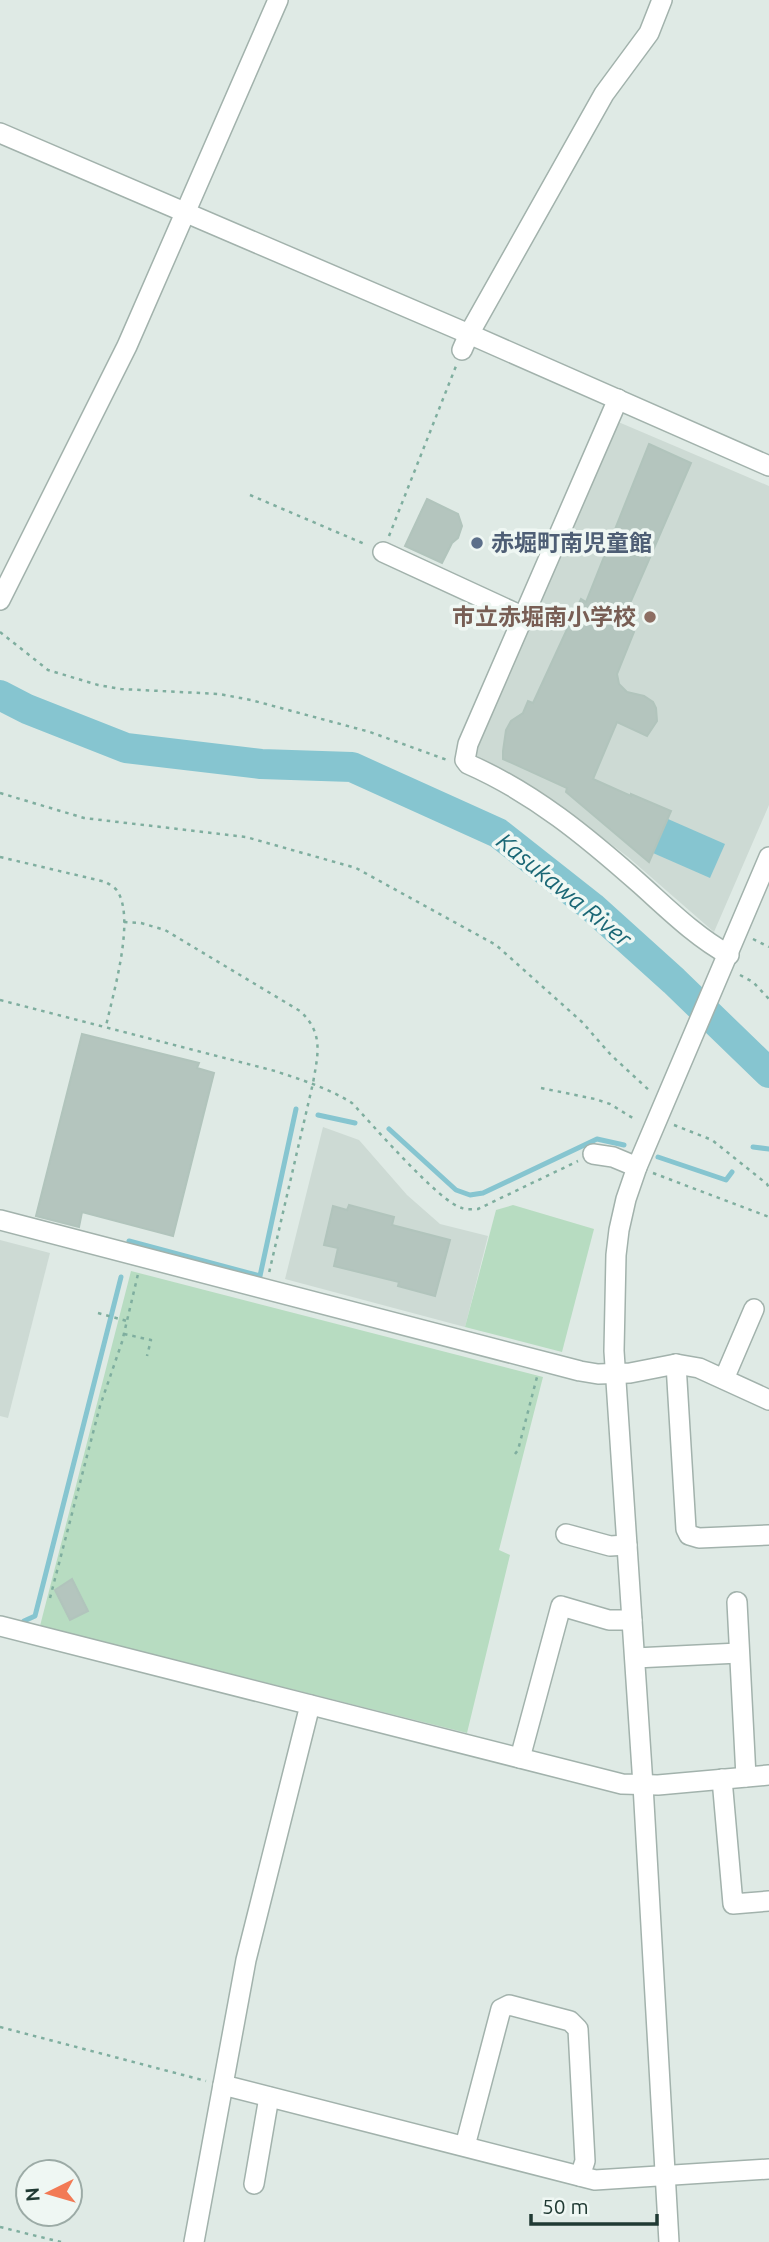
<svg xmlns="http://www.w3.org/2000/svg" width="769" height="2242" viewBox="0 0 769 2242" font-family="Ubuntu,'Noto Sans JP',sans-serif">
<rect width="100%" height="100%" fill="#dfeae5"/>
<g fill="#cddad4">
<path d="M 616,421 L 769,486 L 769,805 L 714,932 L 628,857 L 571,814 L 524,782 L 478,758 L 474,748 Z"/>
<path d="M 323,1127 L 359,1140 L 407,1195 L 440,1224 L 488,1236 L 465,1327 L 285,1279 Z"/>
<path d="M 0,1240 L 50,1253 L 8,1418 L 0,1416 Z"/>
</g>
<g fill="#b7dcc1">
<path d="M 513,1205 L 594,1229 L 562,1352 L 465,1327 L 496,1210 Z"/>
<path d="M 131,1271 L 543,1377 L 499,1550 L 510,1555 L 467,1733 L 40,1626 Z"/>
</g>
<path fill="#86c5d0" d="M 668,819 L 725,844 L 710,878 L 653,853 Z"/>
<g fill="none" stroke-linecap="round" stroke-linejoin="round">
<g stroke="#86c5d0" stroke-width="5">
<path d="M 318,1115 L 355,1123"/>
<path d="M 389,1129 L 456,1190 L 470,1195 L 483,1193 L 597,1139 L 624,1145"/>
<path d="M 753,1147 L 769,1149"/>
<path d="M 658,1157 L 726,1180 L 732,1172"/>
<path d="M 129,1241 L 260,1276 L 296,1109"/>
<path d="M 24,1621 L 35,1616 L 121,1277"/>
</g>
<path stroke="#86c5d0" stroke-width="30" d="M 0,695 L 27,709 L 126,748 L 261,764 L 352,767 L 498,833 L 592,907 L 674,981 L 769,1073"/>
</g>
<g fill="#b4c5be" stroke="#b1c4bc" stroke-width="2">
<path d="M 649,444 L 691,463 L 621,624 L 634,632 L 617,674 L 619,684 L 627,692 L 644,696 L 653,702 L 656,708 L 657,721 L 647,736 L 617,722 L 593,779 L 631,796 L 631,794 L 671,811 L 649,862 L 566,792 L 567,788 L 503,759 L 503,751 L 506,730 L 511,721 L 523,713 L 528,701 L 533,703 L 581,599 L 586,602 Z"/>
<path d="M 427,499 L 458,514 L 462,526 L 458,538 L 452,543 L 442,563 L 405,546 Z"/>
<path d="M 82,1034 L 199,1063 L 197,1068 L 214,1073 L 173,1236 L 82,1212 L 79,1227 L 36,1216 Z"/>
<path d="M 349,1205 L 394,1217 L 392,1225 L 450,1240 L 435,1296 L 398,1286 L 399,1282 L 334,1266 L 338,1248 L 324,1245 L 333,1206 L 347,1210 Z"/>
<path d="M 72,1579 L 88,1611 L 70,1620 L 55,1590 Z"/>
</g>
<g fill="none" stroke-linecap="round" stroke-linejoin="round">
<defs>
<g id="minor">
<path d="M 0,133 L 469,334 L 769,466"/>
<path d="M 462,350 L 469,334 L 604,94 L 649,33 L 662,0"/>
<path d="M 618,399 L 468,744 L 465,760 L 468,764 C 534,793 587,837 640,884 C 668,909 696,937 729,955"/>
<path d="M 383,552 L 524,617"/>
<path d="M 0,600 L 127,346 L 278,0"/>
<path d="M 593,1154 L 613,1157 L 637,1167"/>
<path d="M 0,1220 L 580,1371 L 598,1374 L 630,1373 L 676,1364 L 699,1368 L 769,1400"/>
<path d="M 676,1364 L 686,1529 L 689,1535 L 699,1538 L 769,1535"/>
<path d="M 724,1379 L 754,1309"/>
<path d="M 566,1534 L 610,1546 L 627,1545"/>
<path d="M 737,1602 L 746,1777"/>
<path d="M 0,1626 L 622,1784 L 658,1785 L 769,1775"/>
<path d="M 635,1658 L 739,1653"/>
<path d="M 520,1758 L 561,1606 L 609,1620 L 632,1620"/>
<path d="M 722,1779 L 733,1904 L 769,1901"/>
<path d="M 223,2085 L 595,2180 L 769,2169"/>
<path d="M 465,2146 L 501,2009 L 509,2005 L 570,2021 L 578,2029 L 585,2161 L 580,2176"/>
<path d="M 254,2184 L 269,2097"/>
<path d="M 194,2242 L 246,1960 L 310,1705"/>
<path d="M 669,2242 L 643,1785 L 614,1351 L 616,1255 L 619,1230 L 626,1199 L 637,1167 L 769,857"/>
</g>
</defs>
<use href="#minor" stroke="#a2b2ac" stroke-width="22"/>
<g stroke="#7fae9f" stroke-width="2.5" stroke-dasharray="3.5 5" stroke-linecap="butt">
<path d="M 250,495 L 367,545"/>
<path d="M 389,536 L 456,366"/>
<path d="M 0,632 L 48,670 L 98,685 L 121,689 L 219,694 L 251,700 L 370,732 L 447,760"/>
<path d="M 0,793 L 84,818 L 246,837 L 356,868 L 496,945 L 582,1022 L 611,1055 L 651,1092"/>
<path d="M 0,857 L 106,882 C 110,885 116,888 118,892 C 135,921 113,994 106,1026"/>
<path d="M 124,922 L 141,923 L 165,930 L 300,1011 C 324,1033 318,1054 313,1083 L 269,1273"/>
<path d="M 753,939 L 769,947"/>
<path d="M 740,975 L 753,982 L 769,999"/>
<path d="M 0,1000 L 275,1071 C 302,1080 328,1088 352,1103 C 371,1123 440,1203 462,1208 C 466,1210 474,1209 478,1209 L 578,1161"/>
<path d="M 541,1088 L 595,1099 L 610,1104 L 636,1120"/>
<path d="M 674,1125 L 712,1140 L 767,1184 L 769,1188"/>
<path d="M 653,1173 L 769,1217"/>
<path d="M 98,1313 L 127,1321"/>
<path d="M 124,1334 L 151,1340 L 147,1356"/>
<path d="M 515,1454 L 518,1450 L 537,1377"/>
<path d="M 50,1598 L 100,1406 L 122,1342 L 138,1274"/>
<path d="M 0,2027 L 206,2081"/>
<path d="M 0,2227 L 61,2242"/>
</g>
<use href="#minor" stroke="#fff" stroke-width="19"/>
</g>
<circle fill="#5c6f8a" stroke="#eff7f3" stroke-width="2.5" cx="477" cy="543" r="7"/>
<circle fill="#8d6e63" stroke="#eff7f3" stroke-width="2.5" cx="650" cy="617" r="7"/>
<g text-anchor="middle" stroke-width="7" stroke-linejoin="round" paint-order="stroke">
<g font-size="23" font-weight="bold" fill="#4e5e75" stroke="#eff7f3" text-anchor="start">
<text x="491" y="551">赤堀町南児童館</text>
</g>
<g font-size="23" font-weight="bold" fill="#785e54" stroke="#eff7f3" text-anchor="end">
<text x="636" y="625">市立赤堀南小学校</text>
</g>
<g font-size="24" font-style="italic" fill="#1a6775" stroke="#eff7f3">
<text transform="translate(564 890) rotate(39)" y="8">Kasukawa River</text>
</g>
</g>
<g transform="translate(49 2193) rotate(265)"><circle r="33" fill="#eff7f3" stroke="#9caba6" stroke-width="2"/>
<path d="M0-5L12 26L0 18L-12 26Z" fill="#f27a55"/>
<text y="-10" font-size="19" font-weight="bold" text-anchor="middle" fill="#203a33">N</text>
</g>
<path d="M531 2214v10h126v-10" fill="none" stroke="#203a33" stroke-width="3.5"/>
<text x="542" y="2214" font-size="21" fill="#203a33" stroke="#eff7f3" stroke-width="5" paint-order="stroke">50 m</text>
</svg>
